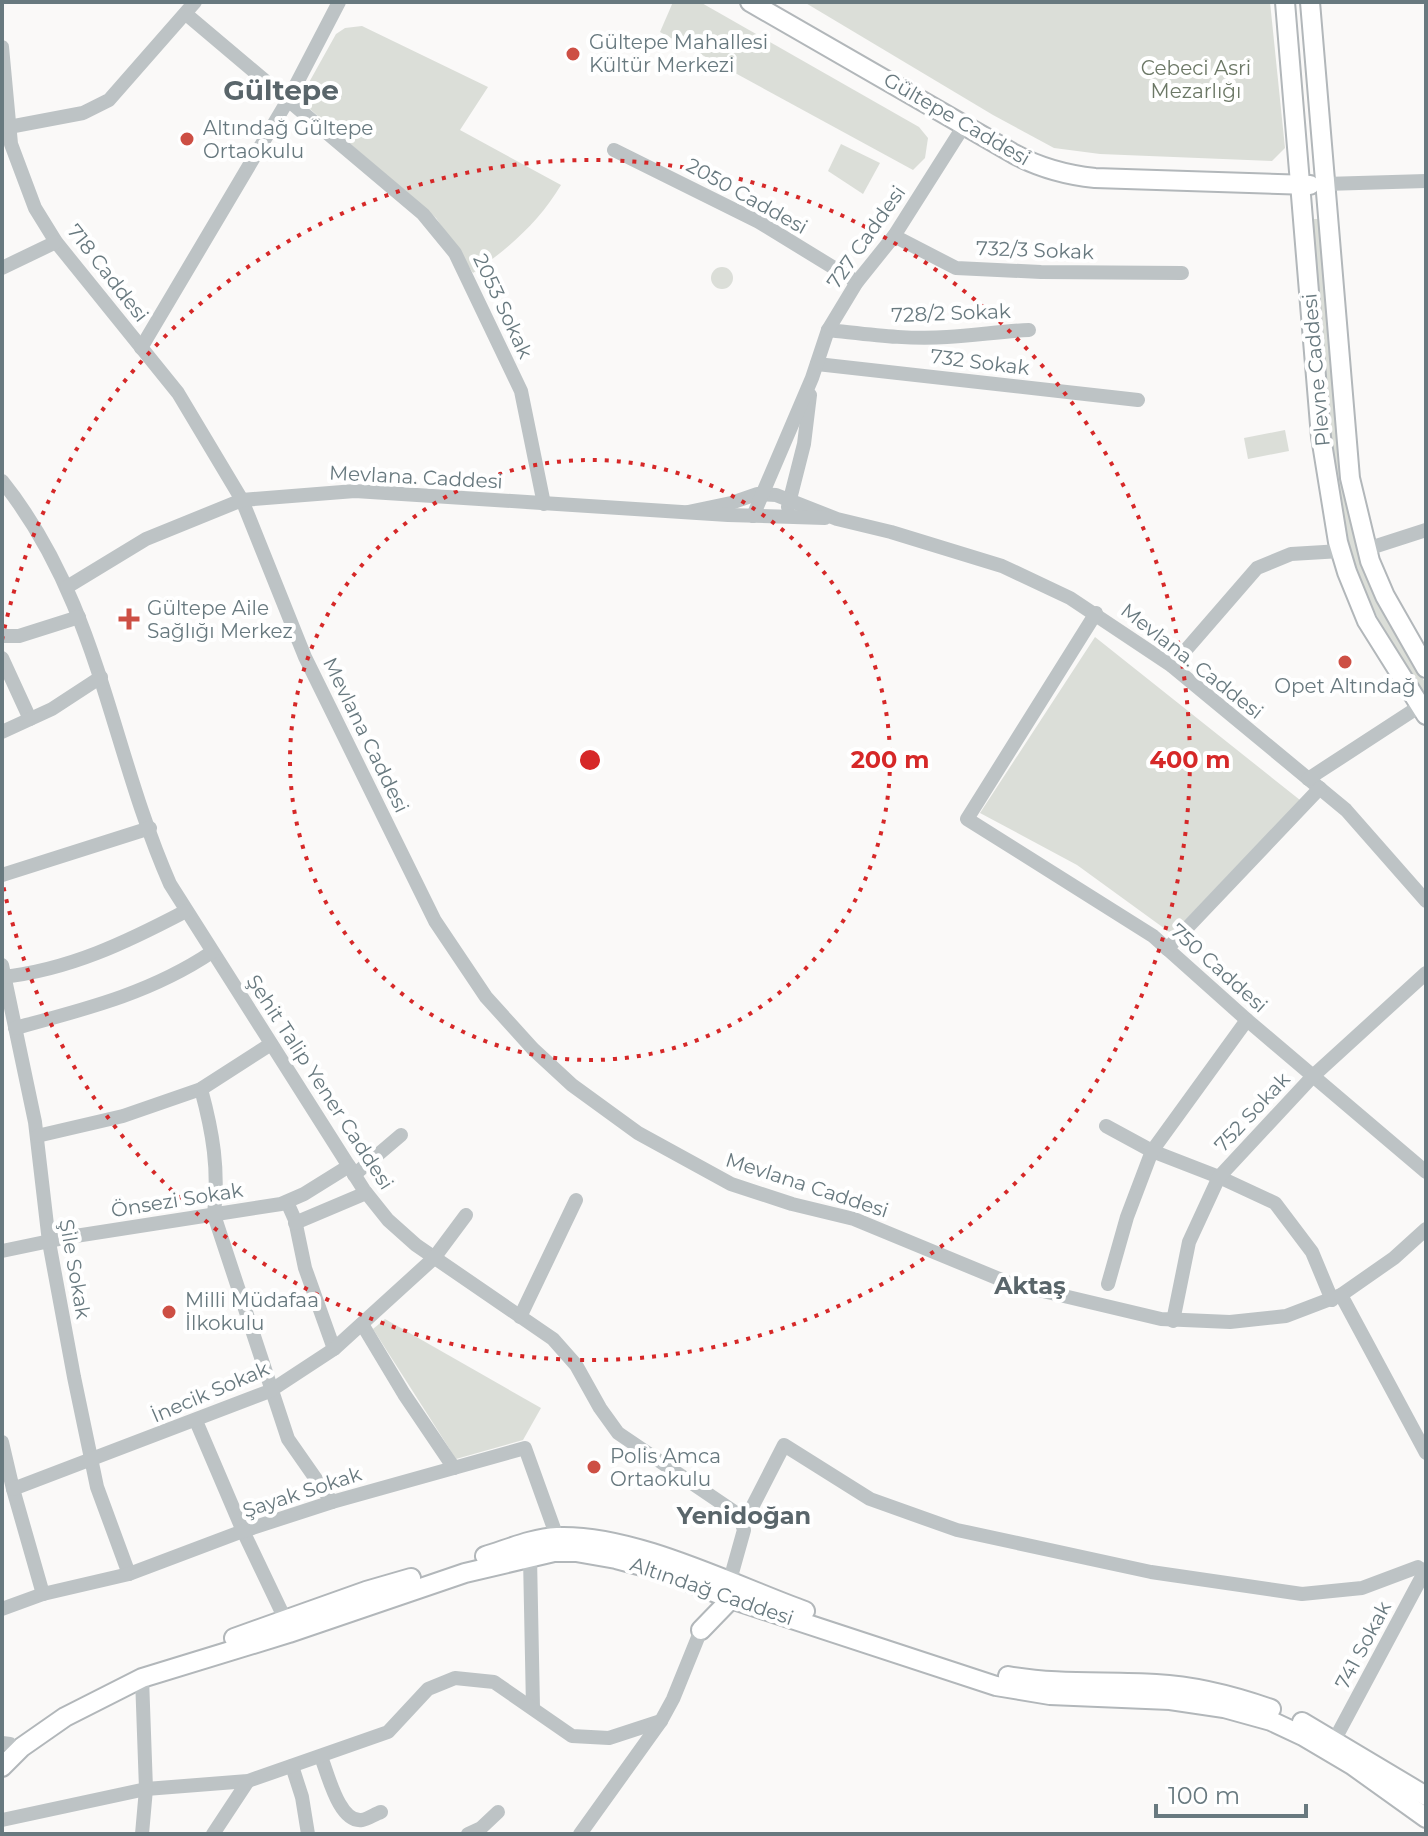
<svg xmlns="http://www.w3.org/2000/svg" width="1428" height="1836" viewBox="0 0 1428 1836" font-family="Montserrat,sans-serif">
<rect width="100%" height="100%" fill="#faf9f8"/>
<g fill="#dbded8">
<path d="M 673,2 L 700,2 L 919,127 L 928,138 L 925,158 L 913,170 L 660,32 Z"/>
<path d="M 804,2 L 1270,2 L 1285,148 L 1272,161 L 1100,154 L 1054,148 L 993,115 Z"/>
<path d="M 362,26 L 488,87 L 460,130 L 561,185 C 539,222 508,249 473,273 L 436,218 L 303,103 L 302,95 L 336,34 L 345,28 Z"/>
<path d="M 841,144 L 880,163 L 863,194 L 828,171 Z"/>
<path d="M 1312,219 L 1319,219 L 1336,423 L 1381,607 L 1426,684 L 1426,698 C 1400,657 1373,616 1357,570 C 1338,520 1334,466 1328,414 C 1322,349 1318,284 1312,219 Z"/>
<circle cx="722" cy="278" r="11"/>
<path d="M 1285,430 L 1289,451 L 1248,459 L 1244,438 Z"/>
<path d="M 1095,637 L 1300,800 L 1172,934 L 1077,865 L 980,813 Z"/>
<path d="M 385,1319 L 541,1408 L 523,1440 L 456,1459 L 373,1329 Z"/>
</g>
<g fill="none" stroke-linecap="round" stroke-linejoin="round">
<defs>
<g id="major">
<path d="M 750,2 L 1014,154 C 1040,168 1066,175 1095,178 L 1310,185"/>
<path d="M 1285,2 L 1321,437 L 1338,542 L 1347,572 L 1367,621 L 1426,715"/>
<path d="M 1310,2 L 1350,478 L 1370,561 L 1385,596 L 1426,668"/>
<path d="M 485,1556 C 508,1549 533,1538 557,1537 C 634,1534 733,1585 805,1611"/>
<path d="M 701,1630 L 731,1599 L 733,1589"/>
<path d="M 234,1638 L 366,1591 L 411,1578"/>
<path d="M 1008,1676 C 1058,1685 1106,1681 1156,1684 C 1196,1686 1234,1696 1271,1709"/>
<path d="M 1302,1722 L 1426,1796"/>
<path d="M 2,1767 L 22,1747 L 65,1717 L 142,1678 L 289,1633 L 465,1573 L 554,1552 L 576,1552 L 616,1559 L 661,1571 L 731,1599 L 996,1686 L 1050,1695 L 1170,1700 L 1224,1708 L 1271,1721 L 1303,1736 L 1352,1765 L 1426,1818"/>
</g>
</defs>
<use href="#major" stroke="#b2b7ba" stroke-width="22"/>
<g stroke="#bdc3c5" stroke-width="14">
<path d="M 186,14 L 423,214 L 455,253 L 521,391 L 544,504"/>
<path d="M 2,47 L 11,144 L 35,208 L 56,242 L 178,393 L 242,500 L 305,657 L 435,921 L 486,997 L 533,1049 L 572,1085 L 638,1133 L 731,1184 L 792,1204 L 854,1219 L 1009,1283 L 1161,1319 L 1230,1322 L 1286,1316 L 1341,1295 L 1394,1258 L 1426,1229"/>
<path d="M 9,127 L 83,113 L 109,100 L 195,2"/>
<path d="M 614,150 L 759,222 L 857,282"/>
<path d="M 1325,184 L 1426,181"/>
<path d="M 894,236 L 956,268 L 1041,272 L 1182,273"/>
<path d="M 2,268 L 56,242"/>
<path d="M 828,330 C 867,334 907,340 947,337 C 974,336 1001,331 1029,330"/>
<path d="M 141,348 L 288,100 L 339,2"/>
<path d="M 817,364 L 1138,400"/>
<path d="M 2,481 C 99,602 110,748 170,884 L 364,1190 L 388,1220 L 416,1245 L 553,1339 L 576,1365 L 600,1408 L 618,1433 L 739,1515 L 744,1530 L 730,1580"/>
<path d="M 788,507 L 804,444 L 810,395"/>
<path d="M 688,512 L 731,503 L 757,494 L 776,495 L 837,519 L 891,532 L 1002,566 L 1070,598 L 1172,666 L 1346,810 L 1426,901"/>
<path d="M 753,516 L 812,378 L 828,330 L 857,282 L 894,236 L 965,124"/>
<path d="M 1367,549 L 1426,530"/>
<path d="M 67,587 L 146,539 L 242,500 L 355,491 L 728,515 L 825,518"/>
<path d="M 1096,613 L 967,819 L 1153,936 L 1247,1020 L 1426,1172"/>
<path d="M 2,636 L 19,636 L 79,617"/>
<path d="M 2,658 L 30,719"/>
<path d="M 1172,666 L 1257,568 L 1291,554 L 1341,551"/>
<path d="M 2,732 L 52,709 L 101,677"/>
<path d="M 1308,779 L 1420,706"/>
<path d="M 2,875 L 150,828"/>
<path d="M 1167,949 L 1320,788"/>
<path d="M 2,965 L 35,1122 L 49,1242 L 74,1377 L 97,1487 L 129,1574"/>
<path d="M 2,977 C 69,970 127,942 186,911"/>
<path d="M 15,1028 C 86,1009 151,993 212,952"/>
<path d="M 201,1089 C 213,1133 219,1169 214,1215 L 288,1439 L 332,1502"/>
<path d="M 1106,1126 L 1152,1151 L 1219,1177 L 1275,1203 L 1312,1252 L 1332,1300"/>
<path d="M 37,1136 L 123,1116 L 201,1089 L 271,1044"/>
<path d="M 354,1175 L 401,1135"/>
<path d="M 287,1202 L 295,1220 L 305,1268 L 334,1349"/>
<path d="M 295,1223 L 366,1193"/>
<path d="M 2,1251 L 69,1237 L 281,1204 L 304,1194 L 349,1166"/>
<path d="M 1108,1284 L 1127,1217 L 1152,1151 L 1247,1020"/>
<path d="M 1341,1295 L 1426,1453"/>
<path d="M 520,1317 L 576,1200"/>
<path d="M 1173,1321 L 1189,1242 L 1219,1177 L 1313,1076 L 1426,973"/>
<path d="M 362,1324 L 404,1394 L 454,1468"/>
<path d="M 196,1421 L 243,1531 L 285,1619"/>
<path d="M 2,1442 L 13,1489 L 43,1594"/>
<path d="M 13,1489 L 270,1391 L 334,1349 L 434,1258 L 466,1215"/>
<path d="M 743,1525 L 784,1445 L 870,1499 L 957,1530 L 1151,1572 L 1302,1594 L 1362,1588 L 1418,1567"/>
<path d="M 530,1557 L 533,1708"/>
<path d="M 2,1609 L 43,1594 L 129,1574 L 243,1531 L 332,1502 L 525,1448 L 557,1537"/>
<path d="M 1335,1739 L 1426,1569"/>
<path d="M 2,1743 L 10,1744"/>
<path d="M 321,1757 C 328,1774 339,1823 362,1820 C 368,1819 375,1814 381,1812"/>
<path d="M 292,1766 L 302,1797 L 308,1834"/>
<path d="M 2,1820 L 146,1789 L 248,1781 L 388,1732 L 428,1689 L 455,1678 L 494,1682 L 572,1736 L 609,1738 L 661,1721"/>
<path d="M 142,1834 L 146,1789 L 142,1678"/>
<path d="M 213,1834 L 248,1781"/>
<path d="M 468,1834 L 481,1828 L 498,1812"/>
<path d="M 580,1834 L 661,1721 L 673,1699 L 701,1630"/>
</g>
<use href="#major" stroke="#fff" stroke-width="18"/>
</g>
<g fill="none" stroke="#d62828" stroke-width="4" stroke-dasharray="4 8">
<circle cx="590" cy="760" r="300"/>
<path d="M2 640A600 600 0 1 1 2 880"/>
</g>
<g fill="#cd4f44" stroke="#fff" stroke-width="3">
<circle cx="573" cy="54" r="8"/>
<circle cx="187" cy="139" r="8"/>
<path d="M125 607h8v8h8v8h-8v8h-8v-8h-8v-8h8z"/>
<circle cx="1345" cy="662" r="8"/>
<circle cx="169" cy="1312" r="8"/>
<circle cx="594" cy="1467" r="8"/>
</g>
<g text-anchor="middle" stroke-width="8" stroke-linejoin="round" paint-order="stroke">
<g font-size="20" fill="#68797f" stroke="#fff" text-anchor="start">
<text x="589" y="49">Gültepe Mahallesi<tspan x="589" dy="23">Kültür Merkezi</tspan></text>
<text x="203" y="135">Altındağ Gültepe<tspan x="203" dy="23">Ortaokulu</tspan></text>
<text x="147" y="615">Gültepe Aile<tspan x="147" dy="23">Sağlığı Merkez</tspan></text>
<text x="1345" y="693" text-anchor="middle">Opet Altındağ</text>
<text x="185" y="1307">Milli Müdafaa<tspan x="185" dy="23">İlkokulu</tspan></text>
<text x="610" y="1463">Polis Amca<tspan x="610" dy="23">Ortaokulu</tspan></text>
</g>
<g font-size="20" fill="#6c7866" stroke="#fff">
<text x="1196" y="75">Cebeci Asri<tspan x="1196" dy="23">Mezarlığı</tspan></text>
</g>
<g font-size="20" fill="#68797f" stroke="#fff">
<text transform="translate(957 119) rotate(30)" y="7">Gültepe Caddesi</text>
<text transform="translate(747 196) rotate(29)" y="7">2050 Caddesi</text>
<text transform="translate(866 237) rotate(-55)" y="7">727 Caddesi</text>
<text transform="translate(1035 250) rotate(2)" y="7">732/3 Sokak</text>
<text transform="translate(108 273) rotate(52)" y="7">718 Caddesi</text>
<text transform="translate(503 306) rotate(65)" y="7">2053 Sokak</text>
<text transform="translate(951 313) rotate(-2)" y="7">728/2 Sokak</text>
<text transform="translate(980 362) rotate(7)" y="7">732 Sokak</text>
<text transform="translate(1316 370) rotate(-95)" y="7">Plevne Caddesi</text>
<text transform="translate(416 477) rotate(3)" y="7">Mevlana. Caddesi</text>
<text transform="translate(1192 661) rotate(38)" y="7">Mevlana. Caddesi</text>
<text transform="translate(366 735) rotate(64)" y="7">Mevlana Caddesi</text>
<text transform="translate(1219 968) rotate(42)" y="7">750 Caddesi</text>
<text transform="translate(320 1082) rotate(57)" y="7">Şehit Talip Yener Caddesi</text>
<text transform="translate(1252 1112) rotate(-47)" y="7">752 Sokak</text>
<text transform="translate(807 1185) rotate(18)" y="7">Mevlana Caddesi</text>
<text transform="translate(177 1200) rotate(-9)" y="7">Önsezi Sokak</text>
<text transform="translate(75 1269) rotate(80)" y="7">Şile Sokak</text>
<text transform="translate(210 1392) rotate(-23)" y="7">İnecik Sokak</text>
<text transform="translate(302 1492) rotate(-18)" y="7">Şayak Sokak</text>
<text transform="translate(712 1591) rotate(19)" y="7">Altındağ Caddesi</text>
<text transform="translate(1363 1645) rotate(-62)" y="7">741 Sokak</text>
</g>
<g font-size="24" font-weight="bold" fill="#5a666b" stroke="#fff">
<text x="1030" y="1294">Aktaş</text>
<text x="744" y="1524">Yenidoğan</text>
</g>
<g font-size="28" font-weight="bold" fill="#5a666b" stroke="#fff">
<text x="281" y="100">Gültepe</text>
</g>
</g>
<circle cx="590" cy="760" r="12" fill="#d62828" stroke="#fff" stroke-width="4"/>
<g font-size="24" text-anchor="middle" font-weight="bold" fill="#d62828" stroke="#fff" stroke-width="8" stroke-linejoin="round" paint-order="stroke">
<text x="890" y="768">200 m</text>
<text x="1190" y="768">400 m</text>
</g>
<rect width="1428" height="1836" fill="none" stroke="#68797f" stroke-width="8"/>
<path d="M1156 1804v12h150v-12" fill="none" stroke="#68797f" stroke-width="4"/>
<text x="1168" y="1804" font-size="24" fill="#68797f" stroke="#ffffff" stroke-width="6" paint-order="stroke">100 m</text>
</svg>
